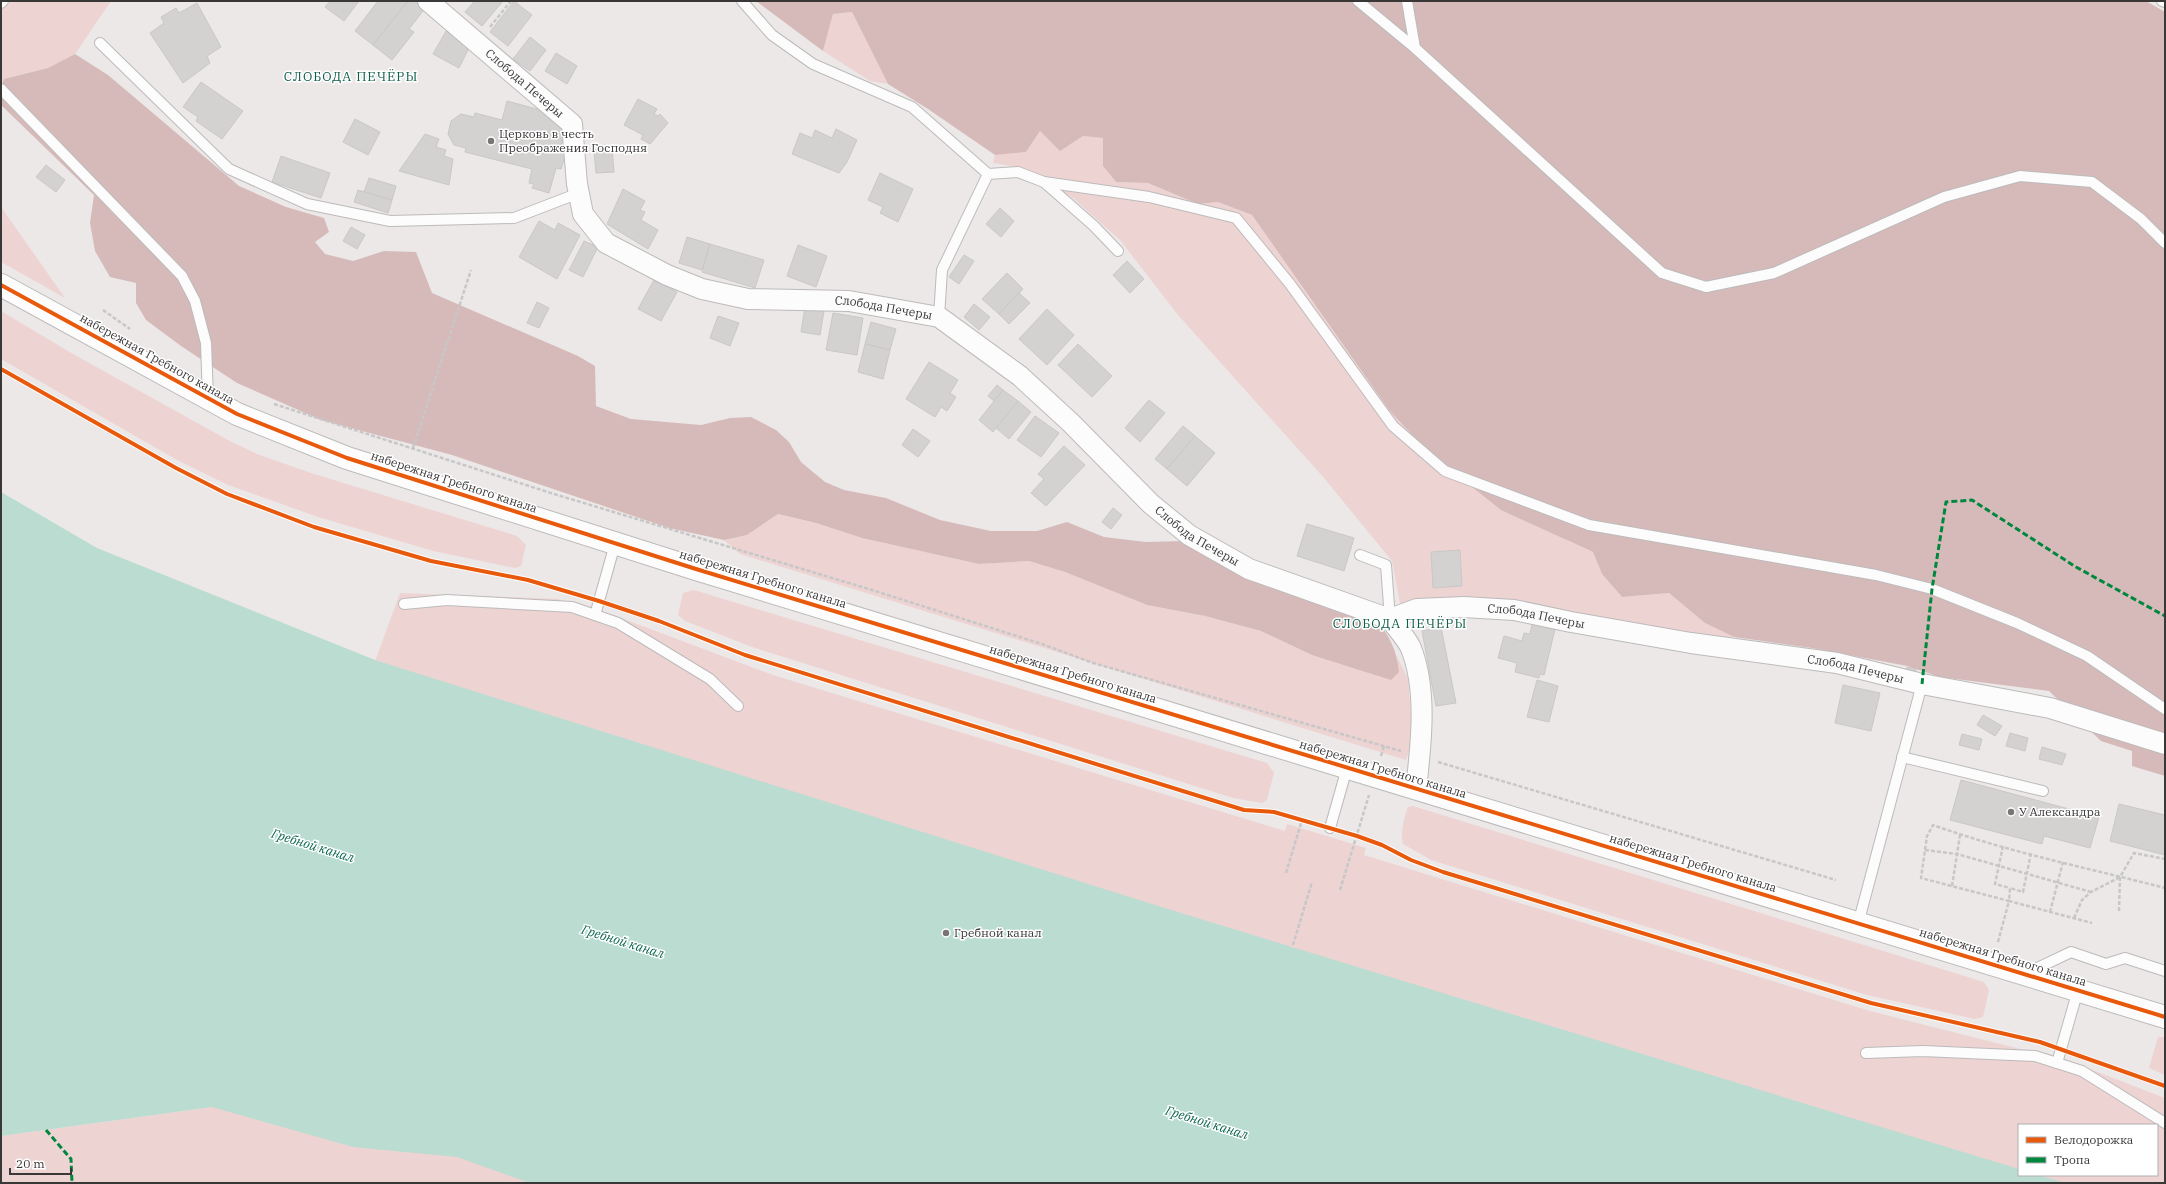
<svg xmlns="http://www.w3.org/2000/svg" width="2166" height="1184" viewBox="0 0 2166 1184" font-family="'IBM Plex Serif',serif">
<rect width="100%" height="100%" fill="#ece8e8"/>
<g fill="#eed3d3" fill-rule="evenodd">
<path d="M 1,1 L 111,1 L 75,54 L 48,68 L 4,79 L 1,88 Z"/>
<path d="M 852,12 L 888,84 L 870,81 L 823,51 L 833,14 Z"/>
<path d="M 1040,131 L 1060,150 L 1083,136 L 1103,138 L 1103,166 L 1116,182 L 1148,183 L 1198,204 L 1218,202 L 1252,215 L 1389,410 L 1427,451 L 1568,541 L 1593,552 L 1602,574 L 1622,597 L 1669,593 L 1705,623 L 1734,637 L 1713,639 L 1428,599 L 1400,604 L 1392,561 L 1324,478 L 1178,315 L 1120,240 L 1073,198 L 1025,168 L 993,163 L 995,155 L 1026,152 Z"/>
<path d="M 1,207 L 65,298 L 1,262 Z"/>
<path d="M 1,311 L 73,354 L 228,440 L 257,454 L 311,473 L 517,536 L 526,545 L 521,566 L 515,568 L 433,551 L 318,517 L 228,485 L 177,460 L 1,359 Z"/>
<path d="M 778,514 L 816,523 L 862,538 L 979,564 L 1029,561 L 1065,572 L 1147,605 L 1205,616 L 1261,631 L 1312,655 L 1399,672 L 1397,656 L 1408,679 L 1413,740 L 1406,760 L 740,554 L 724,540 L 747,535 Z"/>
<path d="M 694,590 L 1267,763 L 1274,773 L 1267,800 L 1262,803 L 1233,798 L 752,647 L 685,621 L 678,615 L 683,593 Z"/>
<path d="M 400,593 L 558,599 L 621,618 L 773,675 L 1285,831 L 1287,824 L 1366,848 L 1364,855 L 1870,1011 L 2024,1050 L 2087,1068 L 2165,1098 L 2165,1183 L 1,1183 L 1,1136 L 212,1107 ZM 2019,1125 L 2157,1125 L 2157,1175 L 2019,1175 Z"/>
<path d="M 1413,806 L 1984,982 L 1989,990 L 1983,1017 L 1975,1019 L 1867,995 L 1431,860 L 1403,844 C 1400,833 1404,818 1408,807 Z"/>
<path d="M 2158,1037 L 2165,1037 L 2165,1075 L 2149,1068 Z"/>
</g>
<g fill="#d6baba">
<path d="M 756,1 L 2146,1 L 2165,12 L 2165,776 L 2132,766 L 2132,751 L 2101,741 L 2049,691 L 1940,677 L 1907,666 L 1812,648 L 1734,637 L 1705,623 L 1669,593 L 1622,597 L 1602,574 L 1593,552 L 1501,510 L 1427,451 L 1389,410 L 1252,215 L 1218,202 L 1198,204 L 1148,183 L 1116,182 L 1103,166 L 1103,138 L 1083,136 L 1060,151 L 1040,131 L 1026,152 L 995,155 L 928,109 L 888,84 L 852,12 L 833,14 L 823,51 Z"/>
<path d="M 75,54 L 108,75 L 239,186 L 286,207 L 324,218 L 329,232 L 315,242 L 325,254 L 353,261 L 384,251 L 416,252 L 432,293 L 578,356 L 595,366 L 596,406 L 631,419 L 701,425 L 730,418 L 751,417 L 776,430 L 789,442 L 801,462 L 825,482 L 844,490 L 886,498 L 940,520 L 991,531 L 1037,531 L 1067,522 L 1104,537 L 1146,542 L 1183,541 L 1375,618 C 1389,635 1397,650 1399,672 L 1391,680 L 1312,655 L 1261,631 L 1205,616 L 1147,605 L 1065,572 L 1029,561 L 979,564 L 862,538 L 816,523 L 778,514 L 747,535 L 724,540 L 669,528 L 452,455 L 321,420 L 237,383 L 181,346 L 146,320 L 136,303 L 136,283 L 110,277 L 95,251 L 90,223 L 94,195 L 1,105 L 1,88 L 4,79 L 48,68 Z"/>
</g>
<path fill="#bbdcd0" d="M 1,492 L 97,548 L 375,660 L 1184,914 L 2019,1169 L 2019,1175 L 2038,1175 L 2065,1183 L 530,1183 L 457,1157 L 353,1147 L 212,1107 L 1,1136 Z"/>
<g fill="#d4d1d1" stroke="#cac7c7">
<path d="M 330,1 L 359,1 L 344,21 L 325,7 Z"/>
<path d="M 378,1 L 408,1 L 373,45 L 355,31 Z"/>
<path d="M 408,1 L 418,1 L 426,7 L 409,29 L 414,32 L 392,60 L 373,45 Z"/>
<path d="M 475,1 L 503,1 L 482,26 L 465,12 Z"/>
<path d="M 514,1 L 532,15 L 508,46 L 490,32 Z"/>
<path d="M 197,3 L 221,47 L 207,56 L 210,63 L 183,83 L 150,33 L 164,23 L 161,17 L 176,8 L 179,13 Z"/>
<path d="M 446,31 L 471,44 L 459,68 L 433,54 Z"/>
<path d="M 530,37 L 546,50 L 530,71 L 513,59 Z"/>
<path d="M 556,53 L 577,66 L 567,84 L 545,71 Z"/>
<path d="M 201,82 L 243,111 L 222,139 L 196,121 L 198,117 L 183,107 Z"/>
<path d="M 638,99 L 657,109 L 654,114 L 658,116 L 660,114 L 668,123 L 650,144 L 641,139 L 643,135 L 624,125 Z"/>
<path d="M 507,101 L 559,115 L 567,124 L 560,149 L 567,150 L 561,169 L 556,168 L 549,193 L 532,188 L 534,184 L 529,183 L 532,169 L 465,152 L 466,148 L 454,145 L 448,134 L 451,121 L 461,114 L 474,117 L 475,113 L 502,120 Z"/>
<path d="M 355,119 L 380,132 L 368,155 L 343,142 Z"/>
<path d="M 836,129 L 857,140 L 847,162 L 839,173 L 792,154 L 800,133 L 812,138 L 815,130 L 832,138 Z"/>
<path d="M 425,134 L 439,139 L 436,147 L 446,150 L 444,156 L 453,159 L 449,185 L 399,171 Z"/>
<path d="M 612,148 L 614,172 L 596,173 L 594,150 Z"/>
<path d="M 281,156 L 330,173 L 321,198 L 272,182 Z"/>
<path d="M 46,165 L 65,180 L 56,192 L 36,177 Z"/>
<path d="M 880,173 L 913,189 L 898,222 L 880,213 L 883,207 L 868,200 Z"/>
<path d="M 369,178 L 396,186 L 392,200 L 364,192 Z"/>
<path d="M 623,189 L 645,201 L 640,210 L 645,212 L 641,220 L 658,230 L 648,249 L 607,224 Z"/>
<path d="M 358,190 L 392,200 L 388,213 L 354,202 Z"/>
<path d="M 1000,208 L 1014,221 L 1001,237 L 986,224 Z"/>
<path d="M 539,221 L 555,230 L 558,223 L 580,235 L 557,279 L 519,257 Z"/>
<path d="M 351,227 L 365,235 L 357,249 L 343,241 Z"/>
<path d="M 687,237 L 710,244 L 702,270 L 679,263 Z"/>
<path d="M 584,241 L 598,247 L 583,277 L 569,270 Z"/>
<path d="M 710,244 L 764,260 L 755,288 L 702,272 Z"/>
<path d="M 798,245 L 827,256 L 816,287 L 787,276 Z"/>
<path d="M 964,255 L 974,261 L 959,284 L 949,277 Z"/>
<path d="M 1127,261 L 1144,279 L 1130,293 L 1113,275 Z"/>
<path d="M 1007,273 L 1023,289 L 999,314 L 982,299 Z"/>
<path d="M 654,280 L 677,292 L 661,321 L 638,309 Z"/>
<path d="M 1019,293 L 1030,303 L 1009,324 L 999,314 Z"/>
<path d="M 537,302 L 549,308 L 539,328 L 527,323 Z"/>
<path d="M 974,304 L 990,317 L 979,330 L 964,317 Z"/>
<path d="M 805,307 L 824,311 L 820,335 L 801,332 Z"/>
<path d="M 1047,309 L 1074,335 L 1047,365 L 1019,339 Z"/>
<path d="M 833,313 L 863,318 L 857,355 L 826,350 Z"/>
<path d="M 718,316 L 739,323 L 730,346 L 710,338 Z"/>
<path d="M 871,322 L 896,329 L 890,350 L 865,344 Z"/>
<path d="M 865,344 L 890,350 L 883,379 L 858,372 Z"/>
<path d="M 1078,344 L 1112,376 L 1092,397 L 1058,365 Z"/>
<path d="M 929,362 L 958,380 L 950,393 L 956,397 L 947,411 L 941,407 L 935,417 L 906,399 Z"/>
<path d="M 997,385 L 1003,390 L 994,401 L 988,396 Z"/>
<path d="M 1003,390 L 1018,401 L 993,432 L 979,420 Z"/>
<path d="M 1149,400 L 1165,413 L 1140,442 L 1125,428 Z"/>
<path d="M 1018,401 L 1031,412 L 1009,439 L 996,428 Z"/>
<path d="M 1035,416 L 1059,433 L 1041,457 L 1017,440 Z"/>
<path d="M 1183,426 L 1195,436 L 1167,469 L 1155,459 Z"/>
<path d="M 913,429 L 930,441 L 918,457 L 902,445 Z"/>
<path d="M 1195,436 L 1215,453 L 1187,486 L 1167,469 Z"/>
<path d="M 1064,446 L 1085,465 L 1046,506 L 1031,493 L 1044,479 L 1038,474 Z"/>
<path d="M 1113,508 L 1122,515 L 1111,529 L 1102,522 Z"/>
<path d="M 1307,524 L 1354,538 L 1344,571 L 1297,556 Z"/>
<path d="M 1460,550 L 1462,586 L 1433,588 L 1431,552 Z"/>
<path d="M 1533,620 L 1556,625 L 1544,675 L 1540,674 L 1539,678 L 1515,672 L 1517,663 L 1498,658 L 1504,636 L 1522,641 L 1524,633 L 1530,634 Z"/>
<path d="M 1441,627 L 1456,703 L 1436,706 L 1422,631 Z"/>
<path d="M 1907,667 L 1916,669 L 1915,675 L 1906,673 Z"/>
<path d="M 1537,680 L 1558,686 L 1549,722 L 1527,717 Z"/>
<path d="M 1843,685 L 1880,693 L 1871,731 L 1835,723 Z"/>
<path d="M 1983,715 L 2002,726 L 1995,736 L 1977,725 Z"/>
<path d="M 2010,733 L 2028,738 L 2025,751 L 2006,746 Z"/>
<path d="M 1962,734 L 1982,739 L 1979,750 L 1959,745 Z"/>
<path d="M 2042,747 L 2066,754 L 2062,765 L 2039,759 Z"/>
<path d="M 1961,780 L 2099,817 L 2090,848 L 2044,836 L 2042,844 L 1950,820 Z"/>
<path d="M 2119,804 L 2165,815 L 2165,855 L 2110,841 Z"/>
</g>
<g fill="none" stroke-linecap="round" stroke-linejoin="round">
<defs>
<g id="lane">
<path d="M 742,1 L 772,35 L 813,64 L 912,107 L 988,174 L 1018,172 L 1044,182 L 1149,197 L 1236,218 L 1290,284 L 1393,426 L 1445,471 L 1589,525 L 1876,575 L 1932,589 L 2017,623 L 2087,656 L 2165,709"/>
<path d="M 1358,1 L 1415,48 L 1662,273 L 1706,287 L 1774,273 L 1944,197 L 2020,176 L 2092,182 L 2141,219 L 2165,243"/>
<path d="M 1407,1 L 1415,48"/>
<path d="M 2162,1 L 2165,2"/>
<path d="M 1,3 L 3,1"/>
<path d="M 100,43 L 229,169 L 307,204 L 390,221 L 514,218 L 579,193"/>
<path d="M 1,89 L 182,276 L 195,301 L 206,343 L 208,399"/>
<path d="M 1044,182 L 1094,226 L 1118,251"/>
<path d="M 939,317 L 942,270 L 988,174"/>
<path d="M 1360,555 L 1386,565 L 1390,619"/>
<path d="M 404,604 L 447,600 L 572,607 L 618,623 L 710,679 L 738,706"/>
<path d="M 595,615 L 615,544"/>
<path d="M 1902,757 L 2043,791"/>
<path d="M 1330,828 L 1347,768"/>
<path d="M 1858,924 L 1922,684"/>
<path d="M 2027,973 L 2071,952 L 2106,964 L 2125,958 L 2165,971"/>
<path d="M 1866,1053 L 1923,1051 L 2035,1056 L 2082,1071 L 2165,1123"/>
<path d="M 2057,1063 L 2078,990"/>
</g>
<g id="street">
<path id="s1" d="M 428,1 L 572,124 L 577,184 L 583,214 L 606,243 L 667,275 L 702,289 L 748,299 L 849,301 L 939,317 L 1020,376 L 1071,423 L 1151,504 L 1189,535 L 1249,569 L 1390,619 L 1417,609 L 1464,607 L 1514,610 L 1571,622 L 1691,643 L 1837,663 L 1922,684 L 2050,708 L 2165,744"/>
<path d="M 1390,619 C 1396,627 1405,637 1410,646 C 1428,688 1421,745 1416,789"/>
</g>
<path id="secondary" d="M 1,285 L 237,414 L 347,458 L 696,569 L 2165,1017"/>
</defs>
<use href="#lane" stroke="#bdbaba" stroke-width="12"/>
<use href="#street" stroke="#bdbaba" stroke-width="22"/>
<use href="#secondary" stroke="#bdbaba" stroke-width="24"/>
<g stroke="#c8c7c7" stroke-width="2.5" stroke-dasharray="4 2" stroke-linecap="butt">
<path d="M 490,27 L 511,1"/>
<path d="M 103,310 L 130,329"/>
<path d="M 274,404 L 554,494 L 872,590 L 1042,644 L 1093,663 L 1401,751"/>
<path d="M 413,448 L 471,270"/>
<path d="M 1381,756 L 1384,746"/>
<path d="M 1438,762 L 1836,880"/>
<path d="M 2003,846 L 1995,884 L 2010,888"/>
<path d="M 1925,850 L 1957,854 L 2091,892"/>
<path d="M 2031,853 L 2023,892 L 2010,888 L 2009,901 L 1921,878 L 1927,836 L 1933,825 C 2008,852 2088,868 2165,888"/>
<path d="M 1286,873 L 1302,820"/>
<path d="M 1952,886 L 1960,835"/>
<path d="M 1340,890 L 1369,795"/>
<path d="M 2119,911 L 2120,877 L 2134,853 L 2165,859"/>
<path d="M 2050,912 L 2063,862"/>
<path d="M 2074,918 L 2082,900 L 2091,892 L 2120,877"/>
<path d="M 1998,942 L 2009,901 L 2092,923"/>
<path d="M 1293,945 L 1312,882"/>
</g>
<use href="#lane" stroke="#fcfcfc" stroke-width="10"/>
<use href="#street" stroke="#fcfcfc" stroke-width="20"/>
<use href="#secondary" stroke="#fcfcfc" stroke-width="22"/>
<g stroke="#00873e" stroke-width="3" stroke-dasharray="6 3" stroke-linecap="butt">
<path d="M 1922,684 L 1932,589 L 1946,502 L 1972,500 L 2076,567 L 2165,616"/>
<path d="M 46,1130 L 71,1159 L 72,1183"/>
</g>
<defs>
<g id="cycleway">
<path d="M 1,285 L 237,414 L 347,458 L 696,569 L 2165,1017"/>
<path d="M 1,369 L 176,468 L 227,494 L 314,527 L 431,561 L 528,580 L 599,601 L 659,621 L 745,655 L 1244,810 L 1274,812 L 1357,836 L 1382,845 L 1411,860 L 1443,872 L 1871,1003 L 2040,1042 L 2165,1086"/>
</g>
</defs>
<use href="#cycleway" stroke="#fff" stroke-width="6"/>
<use href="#cycleway" stroke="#e8590c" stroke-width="4"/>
</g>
<g fill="#787575" stroke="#fff" stroke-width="1.5">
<circle cx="491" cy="141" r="4"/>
<circle cx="2011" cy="812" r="4"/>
<circle cx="946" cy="933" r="4"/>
</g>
<g text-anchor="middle" stroke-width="3" stroke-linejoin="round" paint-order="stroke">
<g font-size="12" fill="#3a3737" stroke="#fff">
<text dy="4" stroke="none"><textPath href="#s1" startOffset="127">Слобода Печеры</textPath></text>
<text dy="4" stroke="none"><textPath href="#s1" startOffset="607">Слобода Печеры</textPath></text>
<text transform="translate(157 359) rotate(29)" y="4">набережная Гребного канала</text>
<text transform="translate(454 482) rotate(18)" y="4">набережная Гребного канала</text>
<text dy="4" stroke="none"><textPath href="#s1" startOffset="1003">Слобода Печеры</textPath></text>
<text transform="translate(763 579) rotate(17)" y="4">набережная Гребного канала</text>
<text dy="4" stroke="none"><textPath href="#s1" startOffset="1363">Слобода Печеры</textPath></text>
<text dy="4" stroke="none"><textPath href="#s1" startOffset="1687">Слобода Печеры</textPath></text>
<text transform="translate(1073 674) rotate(17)" y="4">набережная Гребного канала</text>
<text transform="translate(1383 769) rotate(17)" y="4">набережная Гребного канала</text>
<text transform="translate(1693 863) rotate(17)" y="4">набережная Гребного канала</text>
<text transform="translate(2003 957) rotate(17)" y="4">набережная Гребного канала</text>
</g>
<g font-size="12" fill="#3a3737" stroke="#fff" text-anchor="start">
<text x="499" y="138">Церковь в честь<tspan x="499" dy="14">Преображения Господня</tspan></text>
<text x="2019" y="816">У Александра</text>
<text x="954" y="937">Гребной канал</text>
</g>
<g font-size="13" letter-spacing="1" fill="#0d5d48" stroke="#fff">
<text x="351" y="81">СЛОБОДА ПЕЧЁРЫ</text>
<text x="1400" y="628">СЛОБОДА ПЕЧЁРЫ</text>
</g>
<g font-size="13" font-style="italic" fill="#0b664f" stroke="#fff">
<text transform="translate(313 845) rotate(17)" y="5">Гребной канал</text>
<text transform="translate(623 941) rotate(17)" y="5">Гребной канал</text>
<text transform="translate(1207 1122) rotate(17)" y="5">Гребной канал</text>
</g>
</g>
<rect width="2166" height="1184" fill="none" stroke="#3a3737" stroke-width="4"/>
<rect x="2018" y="1124" width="140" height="52" fill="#ffffff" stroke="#b0afaf"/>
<rect x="2026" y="1137" width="20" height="6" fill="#e8590c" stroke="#b0afaf"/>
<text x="2054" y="1144" font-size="12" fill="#3a3737">Велодорожка</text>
<rect x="2026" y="1157" width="20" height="6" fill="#00873e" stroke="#b0afaf"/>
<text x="2054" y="1164" font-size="12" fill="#3a3737">Тропа</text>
<path d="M10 1168v6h61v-6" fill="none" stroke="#3a3737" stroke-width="2"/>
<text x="16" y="1168" font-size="12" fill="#3a3737" stroke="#ffffff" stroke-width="3" paint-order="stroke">20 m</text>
</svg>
